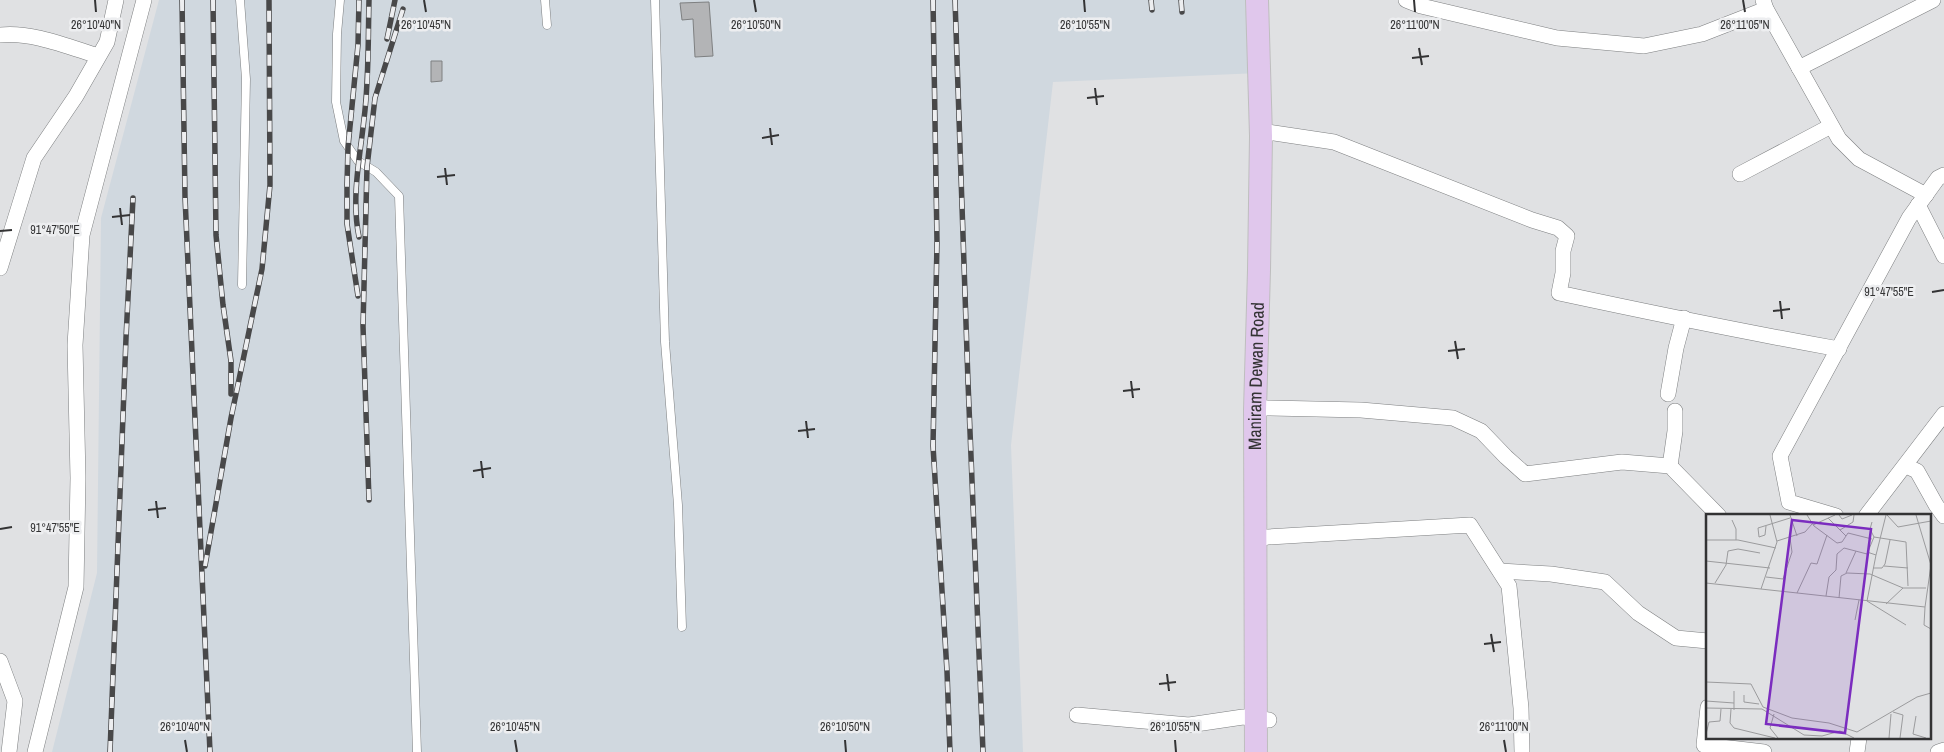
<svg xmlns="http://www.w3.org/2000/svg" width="1944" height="752" viewBox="0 0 1944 752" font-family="'Archivo Narrow',sans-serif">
<rect width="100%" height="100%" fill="#e0e1e3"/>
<path fill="#d0d8df" d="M 159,0 L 1255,0 L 1259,73 L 1053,82 L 1011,445 L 1023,752 L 52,752 L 97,573 L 101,218 Z"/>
<g fill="#b3b4b6" stroke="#7e8081">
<path d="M 709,2 L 713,56 L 695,57 L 693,19 L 682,20 L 680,3 Z"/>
<path d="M 431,61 L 442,61 L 442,81 L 431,82 Z"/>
</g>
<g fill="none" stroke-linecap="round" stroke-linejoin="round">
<defs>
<g id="service">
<path d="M 240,0 L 246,79 L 242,285"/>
<path d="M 340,0 L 337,34 L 336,102 L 344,141 L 358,161 L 376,172 L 399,196 L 417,752"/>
<path d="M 545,0 L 547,25"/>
<path d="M 655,0 L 665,342 L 678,505 L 682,627"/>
</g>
<g id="minor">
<path d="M 1406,0 L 1421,6 L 1557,38 L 1644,46 L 1702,34 L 1766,9"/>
<path d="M 1763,0 L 1766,9 L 1839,139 L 1859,159 L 1926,195"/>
<path d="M 0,35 C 30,31 69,47 98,56"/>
<path d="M 1799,68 L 1933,0"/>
<path d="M 1261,131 L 1334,142 L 1532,220 L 1558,228 L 1567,236 L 1563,251 L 1563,273 L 1559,293 C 1652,313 1745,332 1839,349"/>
<path d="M 1740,174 L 1831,126"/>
<path d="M 1918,205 L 1944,256"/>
<path d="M 0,268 L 34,158 L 76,96 L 107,42 L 116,0"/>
<path d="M 1668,394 L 1676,348 L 1684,318"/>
<path d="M 1267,408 L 1361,410 L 1453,418 L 1481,431 L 1506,457 L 1525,474 L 1622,462 L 1670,466 L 1719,516"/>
<path d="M 1670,466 L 1675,431 L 1675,411"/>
<path d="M 1906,466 L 1917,471 L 1936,505 L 1944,516"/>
<path d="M 1836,516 L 1789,502 L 1780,456 L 1909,218 L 1938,178 L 1944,175"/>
<path d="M 1866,516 L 1944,414"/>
<path d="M 1255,540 L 1268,537 L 1470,525 L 1509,586 L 1521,708 L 1522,752"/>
<path d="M 1500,571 L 1551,574 L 1605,582 L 1638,613 L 1676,638 L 1708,641"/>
<path d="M 0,661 L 15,701 L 9,752"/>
<path d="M 1708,707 L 1704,745 L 1764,752"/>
<path d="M 1077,715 L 1189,725 L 1243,717 L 1269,720"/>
<path d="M 35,752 L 76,587 L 78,478 L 75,345 L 82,235 L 144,0"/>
<path d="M 1857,752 L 1859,738"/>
<path d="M 1938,752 L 1944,750"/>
</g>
<g id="primary">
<path id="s1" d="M 1256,752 L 1255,410 L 1259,270 L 1261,136 L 1257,0"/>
</g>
</defs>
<use href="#service" stroke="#7d7f80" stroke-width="9"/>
<use href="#minor" stroke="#7d7f80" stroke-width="16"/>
<use href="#primary" stroke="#bebebe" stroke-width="24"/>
<use href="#service" stroke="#fff" stroke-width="8"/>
<use href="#minor" stroke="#fff" stroke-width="15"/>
<use href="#primary" stroke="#e0c7ec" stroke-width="22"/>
<defs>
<g id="rail">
<path d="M 182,0 L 185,197 L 210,752"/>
<path d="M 213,0 L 216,235 L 223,305 L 231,361 L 231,394"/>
<path d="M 933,0 L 937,242 L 933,446 L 947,671 L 950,752"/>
<path d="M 955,0 L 968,382 L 983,752"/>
<path d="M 1151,0 L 1152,10"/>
<path d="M 1181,0 L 1182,12"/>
<path d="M 387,39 L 395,0"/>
<path d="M 359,237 C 351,198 360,157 364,119 C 369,80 368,39 369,0"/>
<path d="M 358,296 L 347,224 L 347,184 L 348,147 L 358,45 L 359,0"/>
<path d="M 369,500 L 363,326 L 367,167 L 375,98 L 403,9"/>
<path d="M 205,566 L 231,418 L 262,269 L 270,185 L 269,0"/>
<path d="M 110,752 L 126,338 L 133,198"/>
</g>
</defs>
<use href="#rail" stroke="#484849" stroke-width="5.5"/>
<use href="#rail" stroke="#edeef0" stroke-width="4" stroke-dasharray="11" stroke-linecap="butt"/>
</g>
<path fill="none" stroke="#333334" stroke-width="2" d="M 95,0 L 96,12M 424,0 L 426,12M 754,0 L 756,12M 1084,0 L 1085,12M 1414,0 L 1415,12M 1743,0 L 1745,12M 1419,48 L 1422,65M 1412,58 L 1429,56M 1095,88 L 1097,105M 1087,98 L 1104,96M 770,128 L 772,145M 762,138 L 779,135M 445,168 L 447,185M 437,177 L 455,175M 120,208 L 122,225M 112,217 L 130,215M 0,231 L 12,230M 1932,292 L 1944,290M 1780,301 L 1782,319M 1773,311 L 1790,309M 1455,341 L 1458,359M 1448,351 L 1465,349M 1131,381 L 1133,398M 1123,391 L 1140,389M 806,421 L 808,438M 798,431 L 815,429M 481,461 L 483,478M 473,471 L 491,468M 156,501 L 158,518M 148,510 L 166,508M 0,529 L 12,527M 1491,634 L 1494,652M 1484,644 L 1501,642M 1167,674 L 1169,691M 1159,684 L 1176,682M 185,740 L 187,752M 515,740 L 517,752M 845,740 L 846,752M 1175,740 L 1176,752M 1504,740 L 1506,752"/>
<g text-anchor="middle" stroke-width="5" stroke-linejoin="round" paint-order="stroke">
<g font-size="18" fill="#333334" stroke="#edeef0">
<text dy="6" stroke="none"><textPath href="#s1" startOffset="376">Maniram Dewan Road</textPath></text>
</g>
</g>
<g transform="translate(1706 514)">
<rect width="225" height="225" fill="#e0e1e3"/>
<path fill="none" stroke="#9b9b9d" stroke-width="1" d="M 84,1 L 91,22M 101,1 L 108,12 L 131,29 L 136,28 L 142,19 L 166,25M 133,1 L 136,5 L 146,1M 181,1 L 192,13 L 225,7M 210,1 L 225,51 L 219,93M 122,4 L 140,22M 26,6 L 30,15 L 30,26M 166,8 L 164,15 L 168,23M 107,11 L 129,1M 60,12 L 59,21 L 53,23 L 52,14 L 84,4M 134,16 L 147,8 L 148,1M 0,26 L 32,26 L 70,34M 71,27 L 99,18 L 106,10M 161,38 L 170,41 L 161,87 L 200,111M 170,41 L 180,1M 0,47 L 64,54M 178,52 L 202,54M 167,54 L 176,54 L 179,50 L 184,26M 140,59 L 150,37M 60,63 L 77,65 L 86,38 L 84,24M 0,69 L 219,93 L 218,111 L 225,115M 9,69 L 20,51 L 22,37 L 32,35 L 54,39M 55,75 L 71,28 L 64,1M 91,79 L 105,49 L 111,50 L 121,21M 120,82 L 123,63 L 130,56 L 131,40 L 138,34 L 161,40 L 168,23 L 200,28 L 202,72M 133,84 L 135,62 L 141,59 L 164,60 L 197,74M 180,90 L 197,74 L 220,74M 149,106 L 153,86M 0,168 L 45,170 L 57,193 L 86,204 L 123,209 L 151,218 L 211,183 L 225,179M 38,181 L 38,188 L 53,190M 0,187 L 28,189M 0,194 L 56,195 L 98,221 L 116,222 L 134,217 L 148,224M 25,195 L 24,209 L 28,214 L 69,224M 28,196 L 28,177M 187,198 L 197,201 L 194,224M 68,200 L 64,214 L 72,224M 210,202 L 207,220 L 220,224M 0,220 L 3,208 L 14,207 L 15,195M 183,224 L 185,200"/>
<path fill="#7b2cbf" fill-opacity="0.15" stroke="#7b2cbf" stroke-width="2.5" d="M 86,6 L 165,15 L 139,219 L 60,210 Z"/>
<rect width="225" height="225" fill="none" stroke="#333334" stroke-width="2.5"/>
</g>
<g font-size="12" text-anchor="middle" fill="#333334" stroke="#edeef0" stroke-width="5" stroke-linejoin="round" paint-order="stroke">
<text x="1745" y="29">26°11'05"N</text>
<text x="96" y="29">26°10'40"N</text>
<text x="426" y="29">26°10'45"N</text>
<text x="756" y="29">26°10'50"N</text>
<text x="1085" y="29">26°10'55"N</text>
<text x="1415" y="29">26°11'00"N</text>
<text x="55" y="234">91°47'50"E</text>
<text x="1889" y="296">91°47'55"E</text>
<text x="55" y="532">91°47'55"E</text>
<text x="185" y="731">26°10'40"N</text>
<text x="515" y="731">26°10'45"N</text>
<text x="845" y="731">26°10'50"N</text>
<text x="1175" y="731">26°10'55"N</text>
<text x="1504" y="731">26°11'00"N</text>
</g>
</svg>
